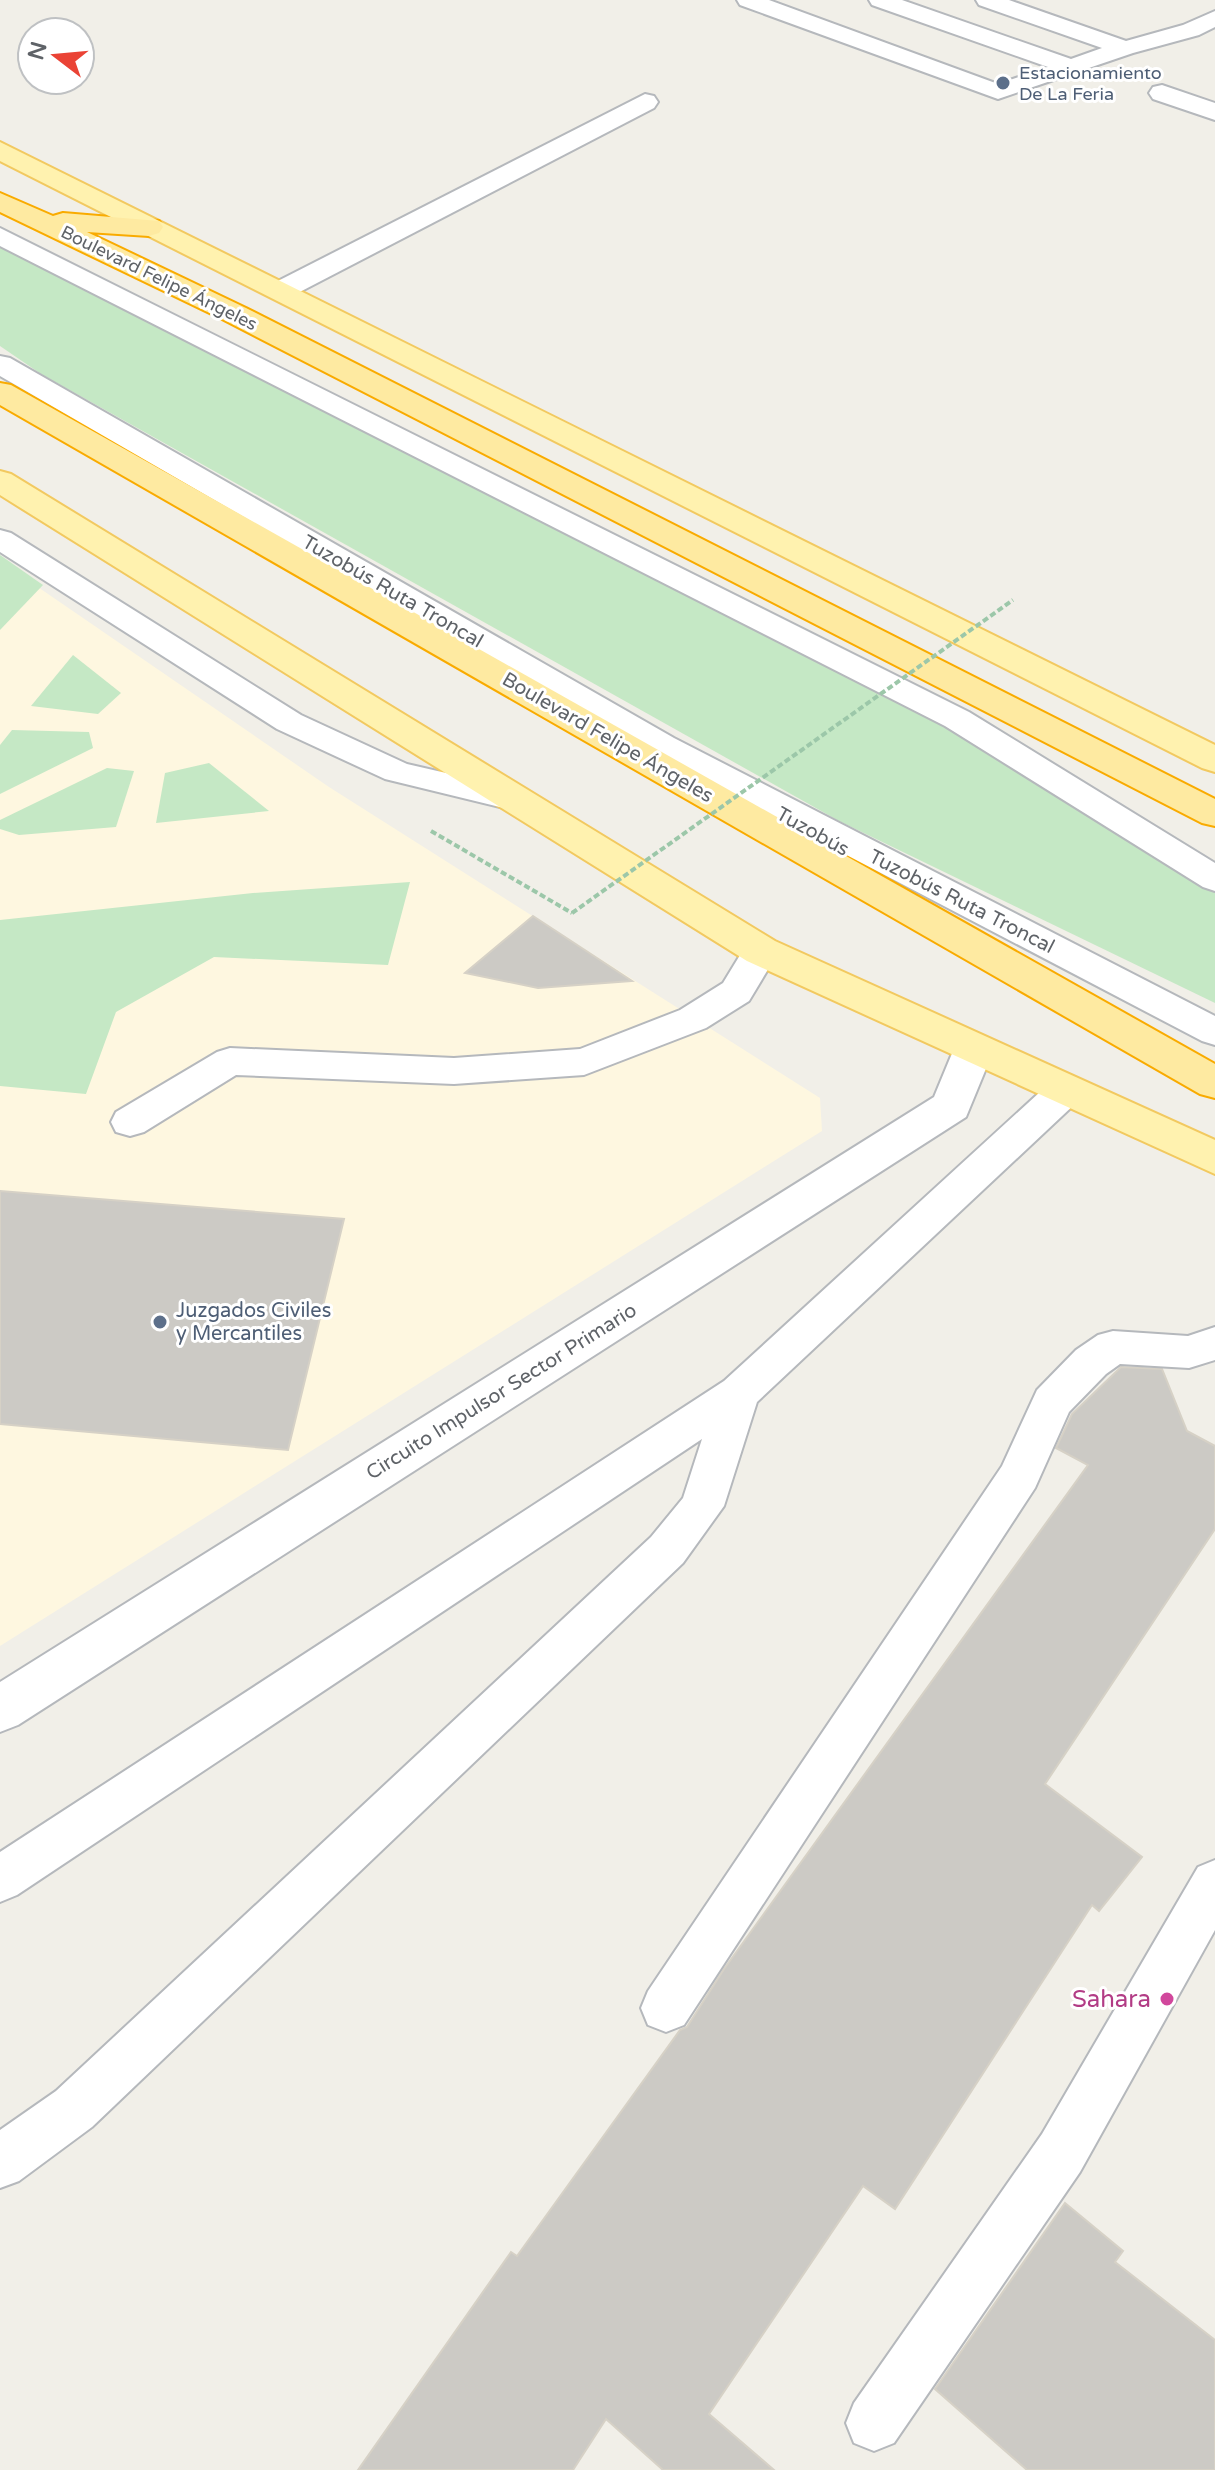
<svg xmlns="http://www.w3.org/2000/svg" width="1215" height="2470" viewBox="0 0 1215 2470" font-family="'Varela Round',sans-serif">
<rect width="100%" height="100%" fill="#f1efe8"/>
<path fill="#fef7e0" d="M 0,561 L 329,787 L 820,1098 L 822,1131 L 0,1646 Z"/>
<g fill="#c5e8c5">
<path d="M 0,243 L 950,724 L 1215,888 L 1215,1003 L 839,821 L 41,374 L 0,346 Z"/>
<path d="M 0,555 L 43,585 L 0,630 Z"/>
<path d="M 73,655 L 121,693 L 98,714 L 31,706 Z"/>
<path d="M 12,730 L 89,732 L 93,748 L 0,794 L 0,745 Z"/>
<path d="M 209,763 L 269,811 L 156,823 L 165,773 Z"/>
<path d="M 107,768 L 134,771 L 116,827 L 19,835 L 0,829 L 0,820 Z"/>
<path d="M 410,882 L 388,965 L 214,957 L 116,1012 L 86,1094 L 0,1086 L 0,920 L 253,893 Z"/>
</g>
<g fill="#cccac5" stroke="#d6d1c6" stroke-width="2">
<path d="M 533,916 L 632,981 L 538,988 L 465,973 Z"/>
<path d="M 0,1191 L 344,1219 L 288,1450 L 0,1424 Z"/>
<path d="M 1121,1367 L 1162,1369 L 1187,1431 L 1215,1446 L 1215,1529 L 1045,1784 L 1142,1857 L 1099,1911 L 1092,1905 L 895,2209 L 863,2186 L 709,2414 L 774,2470 L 663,2470 L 606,2419 L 573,2470 L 358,2470 L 511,2252 L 517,2256 L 680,2030 L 687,2027 L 724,1969 L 1088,1465 L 1056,1448 L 1072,1414 Z"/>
<path d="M 1065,2203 L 1123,2251 L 1115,2262 L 1215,2340 L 1215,2470 L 1027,2470 L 935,2389 Z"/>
</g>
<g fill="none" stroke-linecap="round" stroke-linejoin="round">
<defs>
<g id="service">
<path d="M 737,0 L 769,0 L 998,84 L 1048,67 L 872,5 L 869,0 L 902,0 L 1071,59 L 1102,48 L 979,5 L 976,0 L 1009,0 L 1126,41 L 1183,25 L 1215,11 L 1215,27 L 1199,35 L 1133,53 L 998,99 L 740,5 Z"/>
<path d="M 0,228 L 969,712 L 1215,863 L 1215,891 L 1203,887 L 945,726 L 0,246 Z"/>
<path d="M 0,356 L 10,358 L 674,738 L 1215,1016 L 1215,1045 L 1202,1041 L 650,752 L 0,376 Z"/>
<path d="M 0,530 L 11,533 L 301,715 L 407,764 L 528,792 L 533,800 L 528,808 L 516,811 L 385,779 L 277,729 L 0,552 Z"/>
<path d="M 761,939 L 774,942 L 779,951 L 749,1001 L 706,1028 L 584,1075 L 454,1084 L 236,1075 L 144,1132 L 130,1136 L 116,1132 L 111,1122 L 116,1112 L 217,1052 L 230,1048 L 454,1058 L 580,1049 L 680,1010 L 723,983 L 748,942 Z"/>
<path d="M 1065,1077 L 1078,1081 L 1084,1091 L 1078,1101 L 757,1402 L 724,1506 L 683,1563 L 92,2127 L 19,2181 L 0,2188 L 0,2130 L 56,2091 L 651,1537 L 683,1498 L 702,1439 L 17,1895 L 0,1902 L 0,1852 L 724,1381 L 1052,1081 Z"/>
<path d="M 1215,1327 L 1215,1360 L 1189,1368 L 1120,1364 L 1106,1374 L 1069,1412 L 1035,1488 L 684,2025 L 666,2032 L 648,2025 L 641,2008 L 648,1991 L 1002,1466 L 1037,1390 L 1076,1350 L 1098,1335 L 1113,1331 L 1188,1336 Z"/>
<path d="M 1215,1860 L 1215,1930 L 1080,2172 L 894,2443 L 874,2451 L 854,2443 L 846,2423 L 854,2403 L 1042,2134 L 1198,1867 Z"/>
</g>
<g id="minor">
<path d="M 1162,85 L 1215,103 L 1215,120 L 1153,99 L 1149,93 L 1153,87 Z"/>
<path d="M 645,94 L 654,96 L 658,102 L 654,108 L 292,296 L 282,299 L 272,296 L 267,290 L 272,284 Z"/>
<path d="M 973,1034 L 988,1039 L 994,1049 L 966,1117 L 18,1725 L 0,1732 L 0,1682 L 934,1097 L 958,1039 Z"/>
</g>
<g id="primary">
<path d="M 0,142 L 1215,745 L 1215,772 L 1202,768 L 0,161 Z"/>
<path d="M 0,471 L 11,474 L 775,941 L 1215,1140 L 1215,1174 L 747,961 L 0,495 Z"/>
</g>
<g id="trunk">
<path d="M 0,193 L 53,216 L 63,213 L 159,221 L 163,227 L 159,233 L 149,236 L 87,232 L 246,308 L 1215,799 L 1215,826 L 1202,823 L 224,320 L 0,212 Z"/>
<path d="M 0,383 L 11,385 L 1215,1064 L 1215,1098 L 1200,1094 L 0,405 Z"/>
</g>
</defs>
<use href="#service" stroke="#b5b8bc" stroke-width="4"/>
<use href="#minor" stroke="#b5b8bc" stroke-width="4"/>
<use href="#primary" stroke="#f2c960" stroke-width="4"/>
<use href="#trunk" stroke="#f9ab00" stroke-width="4"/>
<path stroke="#9cc7a9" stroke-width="4" stroke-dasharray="6 3" stroke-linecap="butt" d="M 431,831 L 572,913"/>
<use href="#service" fill="#fff" fill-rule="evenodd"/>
<use href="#minor" fill="#fff" fill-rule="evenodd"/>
<use href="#primary" fill="#fff2af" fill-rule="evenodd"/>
<use href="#trunk" fill="#feeaa1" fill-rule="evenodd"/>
<path stroke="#9cc7a9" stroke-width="4" stroke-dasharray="6 3" stroke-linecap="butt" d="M 572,913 L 1013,600"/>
</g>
<g fill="#5c6f8a" stroke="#fff" stroke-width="3">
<circle cx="1003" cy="83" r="8"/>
<circle cx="160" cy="1322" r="8"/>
</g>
<circle fill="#d1479c" stroke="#fff" stroke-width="3" cx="1167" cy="1999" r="8"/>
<g text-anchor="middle" stroke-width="6" stroke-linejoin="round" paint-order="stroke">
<g font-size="18" fill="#4e5e75" stroke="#fff" text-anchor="start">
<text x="1019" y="79">Estacionamiento<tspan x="1019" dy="21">De La Feria</tspan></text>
</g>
<g font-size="18" fill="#5f6368" stroke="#fff">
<text transform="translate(159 278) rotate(26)" y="6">Boulevard Felipe Ángeles</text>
</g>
<g font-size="20" fill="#5f6368" stroke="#fff">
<text transform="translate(393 591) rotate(30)" y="7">Tuzobús Ruta Troncal</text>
<text transform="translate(608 737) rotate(30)" y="7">Boulevard Felipe Ángeles</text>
<text transform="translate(813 831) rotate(29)" y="7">Tuzobús</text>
<text transform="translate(962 901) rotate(27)" y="7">Tuzobús Ruta Troncal</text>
<text transform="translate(501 1391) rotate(-32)" y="7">Circuito Impulsor Sector Primario</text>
</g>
<g font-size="20" fill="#4e5e75" stroke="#fff" text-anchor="start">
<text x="176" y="1317">Juzgados Civiles<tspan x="176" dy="23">y Mercantiles</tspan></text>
</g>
<g font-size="24" fill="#b23c85" stroke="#fff" text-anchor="end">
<text x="1151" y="2007">Sahara</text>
</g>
</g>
<g transform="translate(56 56) rotate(286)"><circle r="38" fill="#ffffff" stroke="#bfc1c3" stroke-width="2"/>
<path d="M0-6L14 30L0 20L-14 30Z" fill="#ea4335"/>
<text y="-12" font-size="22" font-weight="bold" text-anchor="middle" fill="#5f6368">N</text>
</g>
</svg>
